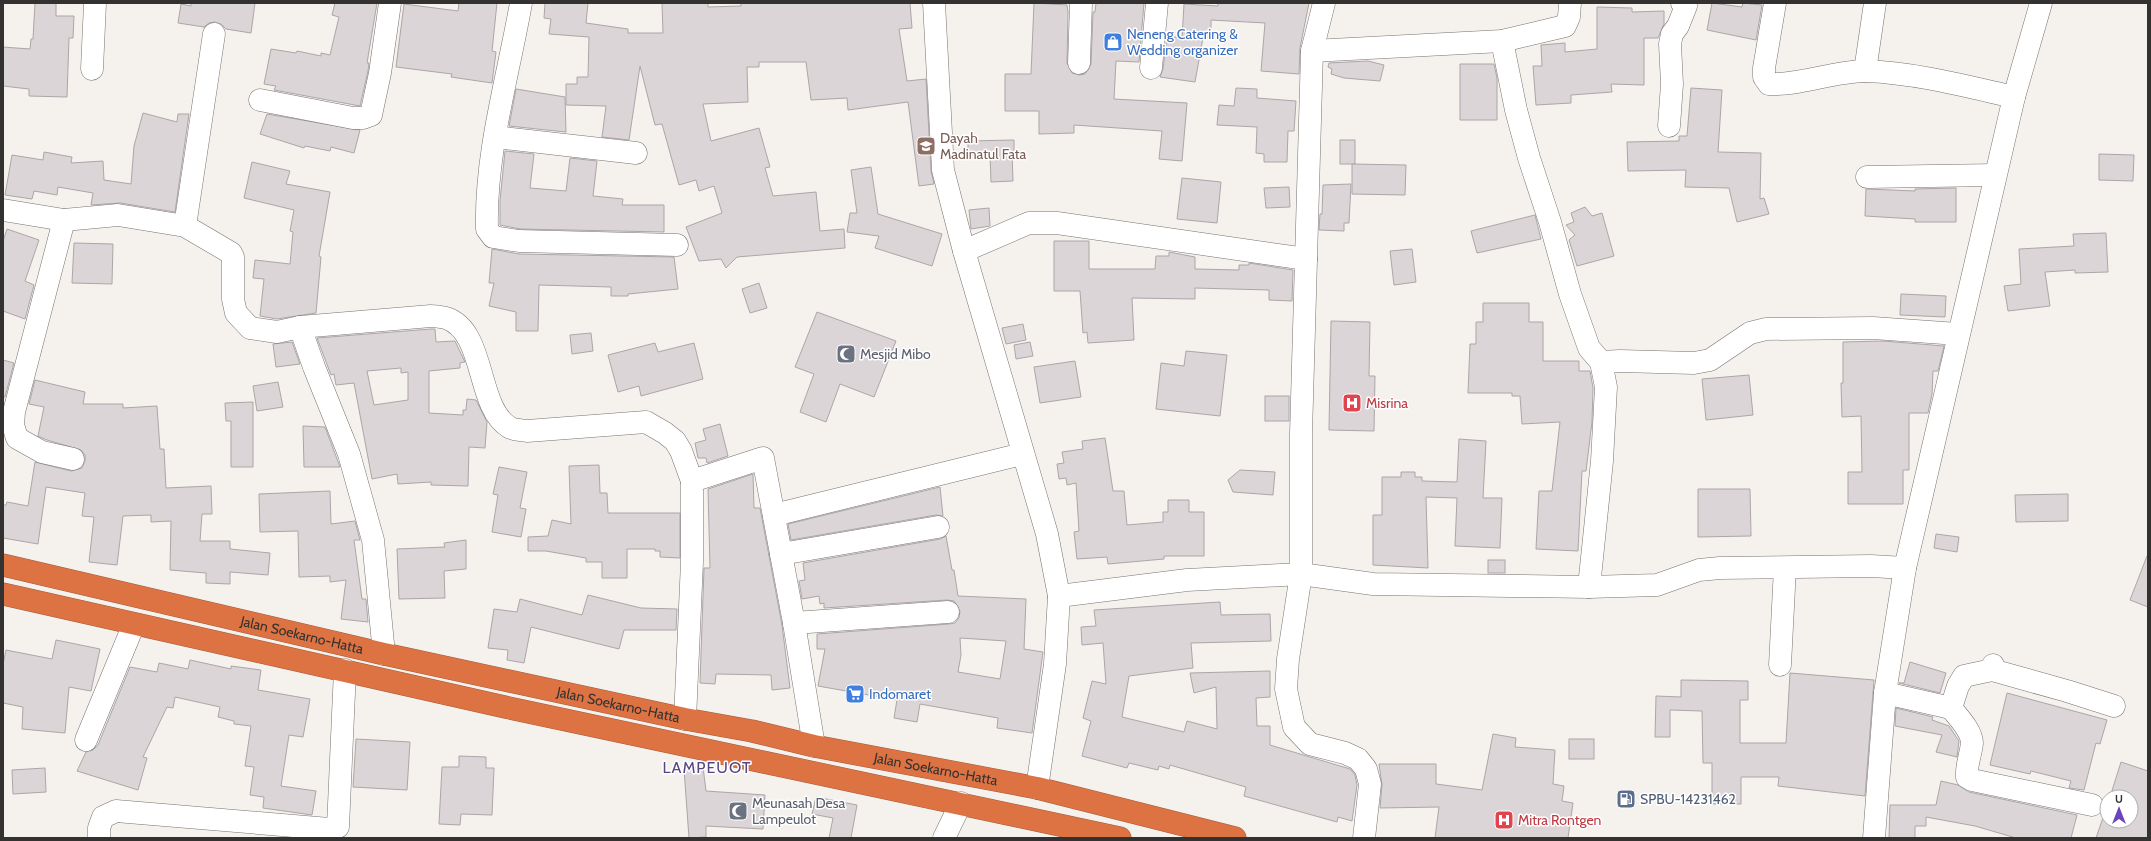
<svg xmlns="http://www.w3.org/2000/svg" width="2151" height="841" viewBox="0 0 2151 841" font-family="Cabin,sans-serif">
<rect width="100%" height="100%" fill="#f5f1ed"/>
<g fill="#dbd5d7" stroke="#aca6a8" fill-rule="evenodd">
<path d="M 35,3 L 56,3 L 56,16 L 74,16 L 73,38 L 69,38 L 67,97 L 29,96 L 29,89 L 3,86 L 3,47 L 30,49 L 31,39 L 33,39 Z"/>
<path d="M 191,3 L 255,3 L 251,33 L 226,29 L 221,24 L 215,22 L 209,23 L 204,27 L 178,23 L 181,4 L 191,6 Z"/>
<path d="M 335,3 L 377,3 L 367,63 L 369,63 L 368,71 L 360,106 L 274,90 L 276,86 L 264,84 L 271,49 L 296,53 L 297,51 L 321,56 L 321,53 L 330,55 L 339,17 L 332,15 Z"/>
<path d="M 459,3 L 497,3 L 492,51 L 496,52 L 492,83 L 451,77 L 452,74 L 396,67 L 404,4 L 458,11 Z"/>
<path d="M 545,3 L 588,3 L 586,23 L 628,29 L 628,33 L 663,33 L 662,3 L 708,3 L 708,7 L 741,6 L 741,3 L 910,3 L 912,28 L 899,29 L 907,81 L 926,79 L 931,171 L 934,184 L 919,186 L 908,102 L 848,110 L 847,98 L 811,100 L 806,62 L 759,62 L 759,67 L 747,67 L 748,102 L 703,104 L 711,141 L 759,128 L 770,167 L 765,168 L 773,196 L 816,192 L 820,231 L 844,229 L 845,248 L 737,257 L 726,268 L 721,259 L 699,261 L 686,227 L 722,213 L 714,186 L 699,191 L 696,180 L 679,185 L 662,124 L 655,125 L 640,66 L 629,140 L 602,137 L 606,106 L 566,105 L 566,84 L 577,84 L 577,77 L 588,77 L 589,37 L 549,34 L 551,19 L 544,18 Z"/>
<path d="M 1034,3 L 1067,5 L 1068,12 L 1067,63 L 1072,73 L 1079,75 L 1085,74 L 1091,64 L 1093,12 L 1095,12 L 1096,3 L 1144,3 L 1139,62 L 1116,61 L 1114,99 L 1187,103 L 1182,161 L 1159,159 L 1162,131 L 1074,125 L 1074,133 L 1039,134 L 1039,111 L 1005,111 L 1005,74 L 1031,74 Z"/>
<path d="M 1218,3 L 1309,3 L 1300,48 L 1299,74 L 1261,71 L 1265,23 L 1211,20 L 1211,38 L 1203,38 L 1195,82 L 1160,77 L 1163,69 L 1167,36 L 1182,38 L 1184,4 L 1218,6 Z"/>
<path d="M 1712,3 L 1742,7 L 1743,3 L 1762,5 L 1756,40 L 1707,30 Z"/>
<path d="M 1597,7 L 1632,8 L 1632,12 L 1664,11 L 1664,24 L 1658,38 L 1644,38 L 1644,85 L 1611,84 L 1612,92 L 1571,95 L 1571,103 L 1536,105 L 1533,66 L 1542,66 L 1541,45 L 1565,43 L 1565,52 L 1597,49 Z"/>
<path d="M 1368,61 L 1384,65 L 1380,81 L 1344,78 L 1331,74 L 1332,69 L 1328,67 L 1329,63 Z"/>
<path d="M 1460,64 L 1494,64 L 1497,78 L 1497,120 L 1460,120 Z"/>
<path d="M 1236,88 L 1257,89 L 1257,98 L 1296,101 L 1294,131 L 1288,131 L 1287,162 L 1264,162 L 1264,154 L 1256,153 L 1257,127 L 1217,125 L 1219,105 L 1234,106 Z"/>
<path d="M 1691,88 L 1722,90 L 1718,152 L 1761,153 L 1760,199 L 1764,198 L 1769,214 L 1737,222 L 1729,188 L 1685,187 L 1686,170 L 1628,171 L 1627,142 L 1679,141 L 1679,136 L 1687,136 Z"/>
<path d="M 516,89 L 565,97 L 566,132 L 509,126 Z"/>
<path d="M 143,113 L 177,122 L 178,114 L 189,114 L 175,212 L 120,203 L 91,205 L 93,193 L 58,187 L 57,195 L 34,191 L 32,199 L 5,195 L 12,155 L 43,160 L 44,152 L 72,157 L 71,163 L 103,161 L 104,180 L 131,184 L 134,146 Z"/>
<path d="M 267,114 L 360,130 L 354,153 L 331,147 L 330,151 L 305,146 L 304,148 L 260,134 Z"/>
<path d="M 1014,140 L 1014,154 L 1012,154 L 1013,181 L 991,182 L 990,155 L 968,155 L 968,141 Z"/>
<rect x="1340" y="140" width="15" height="24"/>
<path d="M 505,151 L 534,154 L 530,188 L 566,191 L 570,158 L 597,161 L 593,196 L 623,199 L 622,205 L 664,205 L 664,232 L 520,229 L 500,225 L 500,201 Z"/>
<path d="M 2099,154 L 2134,155 L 2133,181 L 2099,180 Z"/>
<path d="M 252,162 L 290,171 L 286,184 L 330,192 L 319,256 L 321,257 L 316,313 L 277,319 L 260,316 L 264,279 L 253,278 L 255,260 L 290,264 L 293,232 L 290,231 L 294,210 L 244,198 Z"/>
<path d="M 1352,164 L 1406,165 L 1405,195 L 1352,194 Z"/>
<path d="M 871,167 L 878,214 L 942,234 L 932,266 L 875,248 L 879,236 L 847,232 L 850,213 L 857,213 L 851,170 Z"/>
<path d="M 1182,178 L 1221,182 L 1217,223 L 1177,219 Z"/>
<path d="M 1351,184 L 1349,223 L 1344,223 L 1344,231 L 1319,230 L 1320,214 L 1322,214 L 1323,185 Z"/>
<path d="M 1289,187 L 1290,207 L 1266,208 L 1264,188 Z"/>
<path d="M 1956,188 L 1956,222 L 1915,222 L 1915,219 L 1865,216 L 1866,189 L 1915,191 L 1915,189 Z"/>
<path d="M 1585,207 L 1592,216 L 1602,213 L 1614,256 L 1577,266 L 1569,240 L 1575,235 L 1566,225 L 1574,222 L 1571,213 Z"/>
<path d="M 989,208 L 990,226 L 971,229 L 969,210 Z"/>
<path d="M 1535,215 L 1541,239 L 1477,253 L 1471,231 Z"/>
<path d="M 7,229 L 39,240 L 25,281 L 34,285 L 25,319 L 3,311 L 3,241 Z"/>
<path d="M 2106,233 L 2108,272 L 2075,273 L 2075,270 L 2045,272 L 2050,306 L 2008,311 L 2004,286 L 2021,284 L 2019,249 L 2074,246 L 2073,234 Z"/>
<path d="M 1054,241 L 1089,241 L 1089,269 L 1155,269 L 1156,256 L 1169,256 L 1169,252 L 1195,257 L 1195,269 L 1239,270 L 1239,265 L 1249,265 L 1249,263 L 1293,270 L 1292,301 L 1269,300 L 1269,290 L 1195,288 L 1195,299 L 1132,298 L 1134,340 L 1088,343 L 1087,332 L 1083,333 L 1080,291 L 1054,291 Z"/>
<path d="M 74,243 L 113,244 L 112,284 L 72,283 Z"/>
<path d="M 492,249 L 519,254 L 674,257 L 678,289 L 628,294 L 628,296 L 611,296 L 611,287 L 539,285 L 538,331 L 516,331 L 516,312 L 489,306 L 494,283 L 489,283 Z"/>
<path d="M 1412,249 L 1416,282 L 1394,285 L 1390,251 Z"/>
<path d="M 759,283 L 767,308 L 750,313 L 742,289 Z"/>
<path d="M 1901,294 L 1946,296 L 1945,317 L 1900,315 Z"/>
<path d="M 1483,303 L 1529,303 L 1529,322 L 1543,322 L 1543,361 L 1579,361 L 1579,371 L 1590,371 L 1593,388 L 1592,422 L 1586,471 L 1582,471 L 1578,551 L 1536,549 L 1539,491 L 1552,491 L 1560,422 L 1522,424 L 1520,396 L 1512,396 L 1512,393 L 1468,393 L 1470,344 L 1476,344 L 1476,322 L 1483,322 Z"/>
<path d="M 817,312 L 896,341 L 874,397 L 840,384 L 826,422 L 800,412 L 814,374 L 795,367 Z"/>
<path d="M 1331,321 L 1370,322 L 1369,376 L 1375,376 L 1374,431 L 1329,430 Z"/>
<path d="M 1023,324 L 1026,340 L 1006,344 L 1002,328 Z"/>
<path d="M 431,329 L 435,329 L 436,342 L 455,341 L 465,362 L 460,363 L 460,368 L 429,371 L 429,413 L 463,415 L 463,410 L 466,410 L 467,399 L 476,400 L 487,422 L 485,448 L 469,447 L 468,486 L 431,485 L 431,482 L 398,484 L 397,474 L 372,479 L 354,383 L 336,385 L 334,374 L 331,375 L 317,338 ZM 401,368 L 401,373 L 408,372 L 408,400 L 374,405 L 367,371 Z"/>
<path d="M 591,333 L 593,351 L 572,354 L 570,335 Z"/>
<path d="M 1883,341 L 1944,346 L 1938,371 L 1933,371 L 1932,394 L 1928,413 L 1909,413 L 1909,470 L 1903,470 L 1903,504 L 1848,504 L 1848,472 L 1862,472 L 1861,416 L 1842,417 L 1841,383 L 1843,383 L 1843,342 Z"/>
<path d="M 292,342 L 300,364 L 276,367 L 273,344 Z"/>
<path d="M 1030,342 L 1033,356 L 1016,359 L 1014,345 Z"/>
<path d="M 655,343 L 658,352 L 694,343 L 703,379 L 641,396 L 639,386 L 618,392 L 608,355 Z"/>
<path d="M 1186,351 L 1227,355 L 1220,416 L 1156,409 L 1161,363 L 1184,366 Z"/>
<path d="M 3,360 L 14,363 L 5,397 L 3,397 Z"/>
<path d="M 1075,361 L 1081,397 L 1040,403 L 1034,367 Z"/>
<path d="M 1749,375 L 1753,415 L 1706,420 L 1702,379 Z"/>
<path d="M 35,380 L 85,392 L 83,404 L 123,404 L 123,408 L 157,406 L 160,449 L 164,449 L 166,488 L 211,486 L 212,514 L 202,514 L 200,541 L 230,541 L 230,549 L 270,553 L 268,575 L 230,572 L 230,584 L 206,583 L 206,573 L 170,570 L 171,521 L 151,522 L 151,515 L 123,516 L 117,565 L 89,562 L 94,517 L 82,516 L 85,493 L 46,487 L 38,544 L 3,538 L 3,505 L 6,505 L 7,502 L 28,506 L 35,462 L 71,471 L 82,468 L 85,461 L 85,455 L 81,450 L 47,440 L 38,436 L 44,407 L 29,404 Z"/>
<path d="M 278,382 L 283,407 L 257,411 L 253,386 Z"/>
<rect x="1265" y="396" width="24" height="25"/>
<path d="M 253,402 L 253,467 L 231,467 L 231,421 L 226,421 L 225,403 Z"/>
<path d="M 720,424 L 728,456 L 707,463 L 706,458 L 698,458 L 695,443 L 706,440 L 703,429 Z"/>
<path d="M 303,426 L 325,427 L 340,467 L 304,467 Z"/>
<path d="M 1105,438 L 1113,491 L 1124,491 L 1127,525 L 1163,522 L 1163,512 L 1168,512 L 1168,500 L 1189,500 L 1189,512 L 1204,512 L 1204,556 L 1164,556 L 1164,559 L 1108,564 L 1107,557 L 1077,559 L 1074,532 L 1079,531 L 1076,483 L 1067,485 L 1066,478 L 1059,479 L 1057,464 L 1064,463 L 1062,452 L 1083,449 L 1082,441 Z"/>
<path d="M 1459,439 L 1486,441 L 1483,498 L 1502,498 L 1500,548 L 1455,546 L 1457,498 L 1426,497 L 1428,568 L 1373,565 L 1373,515 L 1382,515 L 1382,477 L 1401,477 L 1401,472 L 1415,472 L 1415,477 L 1422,477 L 1422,481 L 1457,482 Z"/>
<path d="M 599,465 L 600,493 L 607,493 L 608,513 L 680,513 L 680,558 L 660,557 L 660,551 L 655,551 L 655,549 L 627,549 L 627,578 L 602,578 L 602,562 L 586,562 L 586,558 L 546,551 L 528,551 L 528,537 L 548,536 L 552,520 L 571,524 L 569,466 Z"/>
<path d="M 499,467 L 527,472 L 520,508 L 526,509 L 521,537 L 492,532 L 498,495 L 493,494 Z"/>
<path d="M 1240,470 L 1275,472 L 1273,495 L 1233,492 L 1228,480 Z"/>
<path d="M 753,474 L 754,508 L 760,508 L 782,625 L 790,688 L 772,690 L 771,675 L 716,674 L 715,684 L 700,683 L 704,568 L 710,568 L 708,489 Z"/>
<path d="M 940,487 L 943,516 L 936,515 L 791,540 L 788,524 Z"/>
<path d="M 1698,489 L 1750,489 L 1751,536 L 1698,537 Z"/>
<path d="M 330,491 L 331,524 L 355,521 L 360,540 L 354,540 L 362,599 L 366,599 L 368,622 L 341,619 L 346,580 L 330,582 L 330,576 L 299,577 L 298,531 L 260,532 L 259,494 Z"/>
<path d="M 2068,494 L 2068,521 L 2016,522 L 2015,495 Z"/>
<path d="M 1936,534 L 1959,537 L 1957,552 L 1934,548 Z"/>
<path d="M 946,536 L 952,570 L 954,570 L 958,596 L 1026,599 L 1024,649 L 1043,652 L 1032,733 L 997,728 L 998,718 L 920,704 L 917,722 L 894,718 L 897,700 L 818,686 L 825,649 L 817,649 L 817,634 L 949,624 L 955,623 L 959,618 L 960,611 L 954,601 L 947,600 L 824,608 L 824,603 L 820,604 L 819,596 L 802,599 L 799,581 L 805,580 L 803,563 L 940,539 ZM 960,638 L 1006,641 L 1000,679 L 958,672 L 961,655 Z"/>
<path d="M 466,540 L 466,569 L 444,571 L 445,598 L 399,599 L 397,549 L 445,547 L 444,543 Z"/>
<path d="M 2147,556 L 2148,556 L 2148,607 L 2130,600 Z"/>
<rect x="1488" y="560" width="17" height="13"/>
<path d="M 588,595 L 641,608 L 677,609 L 676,630 L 624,630 L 619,649 L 531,627 L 524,663 L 507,660 L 508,650 L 488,648 L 494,609 L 517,612 L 520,599 L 582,615 Z"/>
<path d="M 1220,602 L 1221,615 L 1270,614 L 1271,641 L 1191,643 L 1193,668 L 1129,676 L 1122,717 L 1184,732 L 1187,721 L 1217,729 L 1216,687 L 1194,693 L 1190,673 L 1270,671 L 1270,697 L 1256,698 L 1257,726 L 1270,726 L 1270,745 L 1350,769 L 1355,775 L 1357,785 L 1352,821 L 1338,817 L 1337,822 L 1244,796 L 1246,787 L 1170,765 L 1169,769 L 1159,766 L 1158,770 L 1129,763 L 1127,768 L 1082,756 L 1091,721 L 1083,718 L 1092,681 L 1106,684 L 1103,643 L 1082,645 L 1081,627 L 1096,626 L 1094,610 Z"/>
<path d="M 56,640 L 100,649 L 91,691 L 69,687 L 65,733 L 22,729 L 23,707 L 3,703 L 3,664 L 6,650 L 52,659 Z"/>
<path d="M 190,660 L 231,669 L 231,666 L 261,670 L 258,690 L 310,699 L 303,737 L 289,735 L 281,786 L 316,791 L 312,815 L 263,808 L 264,797 L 250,795 L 254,767 L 245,766 L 251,726 L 234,724 L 234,721 L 218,717 L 220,707 L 175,697 L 173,708 L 167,707 L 143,757 L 147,758 L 138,790 L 77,771 L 86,752 L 93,750 L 98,745 L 130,667 L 157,672 L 159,663 L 188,669 Z"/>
<path d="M 1910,662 L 1946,673 L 1940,693 L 1899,683 L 1904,683 Z"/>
<path d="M 1790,673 L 1874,680 L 1865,796 L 1778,786 L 1779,777 L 1741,777 L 1741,804 L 1712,804 L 1712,763 L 1703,763 L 1702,711 L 1670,710 L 1670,737 L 1655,737 L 1656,696 L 1681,697 L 1681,680 L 1748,681 L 1748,700 L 1740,700 L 1740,743 L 1786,743 Z"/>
<path d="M 2007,693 L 2107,720 L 2100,744 L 2096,743 L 2084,790 L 2069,788 L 2071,781 L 2031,771 L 2030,774 L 1990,765 Z"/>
<path d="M 1896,708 L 1933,717 L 1932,720 L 1949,726 L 1959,741 L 1957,757 L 1936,752 L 1942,735 L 1895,726 Z"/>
<path d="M 1493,734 L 1516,738 L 1515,747 L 1555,750 L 1553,784 L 1564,786 L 1562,801 L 1573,803 L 1568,838 L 1435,838 L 1439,807 L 1380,808 L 1382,785 L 1379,764 L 1436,764 L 1436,784 L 1482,790 Z"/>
<path d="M 356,739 L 410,742 L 407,790 L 353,787 Z"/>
<rect x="1569" y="739" width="25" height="20"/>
<path d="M 459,756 L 486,757 L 486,768 L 494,768 L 492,815 L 461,814 L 460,825 L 439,824 L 442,767 L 459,767 Z"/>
<path d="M 2121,762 L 2148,771 L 2148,838 L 2096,838 L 2107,806 L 2107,821 L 2131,821 L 2131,797 L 2110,797 Z"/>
<path d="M 703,767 L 706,791 L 765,795 L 763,829 L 706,826 L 706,837 L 689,838 L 684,769 Z"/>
<path d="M 45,768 L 46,792 L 13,794 L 12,770 Z"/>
<path d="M 1941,781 L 1958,785 L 1969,792 L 2077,815 L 2071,838 L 2016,838 L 1975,826 L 1926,817 L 1926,826 L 1915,826 L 1915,838 L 1889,838 L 1890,805 L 1936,805 Z"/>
<path d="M 816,797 L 857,805 L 851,838 L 829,838 L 833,818 L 812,814 Z"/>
</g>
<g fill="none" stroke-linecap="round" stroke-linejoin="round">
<defs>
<g id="minor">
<path d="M 521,3 C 508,77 485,153 487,229 L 493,237 L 519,241 L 677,245"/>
<path d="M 934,3 L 943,170 L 964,251 L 1047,534 L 1059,596 L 1055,664 L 1037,788"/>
<path d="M 1324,3 L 1312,51 L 1301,434 L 1301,574 L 1288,659 L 1286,689 L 1294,727 L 1310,744 L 1345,753 L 1358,759 L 1366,769 L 1370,784 L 1364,838"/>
<path d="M 1775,3 L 1764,68 L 1764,77 L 1769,84 C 1799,86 1833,71 1866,71 C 1916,73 1965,86 2014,97"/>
<path d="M 1502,41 L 1516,110 L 1529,158 L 1550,222 L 1570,294 L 1589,348 L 1601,362 L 1606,387 L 1602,461 L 1589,587"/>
<path d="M 1312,51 L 1502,41 L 1565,26 L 1569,17 L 1570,3"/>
<path d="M 1079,63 L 1081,3"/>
<path d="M 1151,68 L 1157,3"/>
<path d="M 92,69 L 95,3"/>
<path d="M 1865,71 L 1875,3"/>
<path d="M 260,100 L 353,118 L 363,118 L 371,115 L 380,73 L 390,3"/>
<path d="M 1669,126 L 1672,84 L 1670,44 L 1672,34 L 1678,26 L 1686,6 L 1682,3"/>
<path d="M 495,137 L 636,153"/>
<path d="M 1867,177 L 1995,175"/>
<path d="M 3,210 L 64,220 L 118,215 L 185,226 L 231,253 L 233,257 L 233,299 L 236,313 L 250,328 L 277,332 L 300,327 L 431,316 C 435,316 441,317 446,318 C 486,331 476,407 509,427 C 513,430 521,430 527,431 L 646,422 L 665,433 L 675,441 L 681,451 L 692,481"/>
<path d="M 64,220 L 14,412 L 13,425 L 17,438 L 42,452 L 73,459"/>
<path d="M 185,226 L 214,34"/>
<path d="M 964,251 L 1029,223 L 1057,223 L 1306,259"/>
<path d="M 300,327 L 314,367 L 349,454 L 373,540 L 384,654"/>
<path d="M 1601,362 L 1620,361 L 1694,363 L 1710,360 L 1750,333 L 1766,329 L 1873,328 L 1958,334"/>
<path d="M 774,515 L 1022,454"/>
<path d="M 781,554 L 938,527"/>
<path d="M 1059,596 L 1187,580 L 1301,574 L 1373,584 L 1589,587 L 1657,585 L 1699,570 L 1720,568 L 1871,566 L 1905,568"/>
<path d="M 794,623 L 948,612"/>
<path d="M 1780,665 L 1785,568"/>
<path d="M 1993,665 L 1992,670 L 1964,676 L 1958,686 L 1951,708 C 1958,717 1972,731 1972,743 C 1971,754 1966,765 1967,777 L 1972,780 L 2092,805"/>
<path d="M 1992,670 L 2067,691 L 2114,706"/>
<path d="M 1885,693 L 1951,708"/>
<path d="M 685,719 L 692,562 L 692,481 L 763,458 L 794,623 L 814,746"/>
<path d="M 86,740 L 134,624"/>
<path d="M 99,838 L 99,828 L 103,817 L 116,811 L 329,829 L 338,827 L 345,670"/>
<path d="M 944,838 L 961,803"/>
<path d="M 1874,838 L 1885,693 L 1905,568 L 2014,97 L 2041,3"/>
</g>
<g id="highway">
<path id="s1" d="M 3,565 L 384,654 L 685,719 L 752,731 L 814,746 L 1037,788 L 1235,838"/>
<path d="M 3,594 L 505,707 L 1120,838"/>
</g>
</defs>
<use href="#minor" stroke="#777370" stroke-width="23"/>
<use href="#highway" stroke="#a25c3c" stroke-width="23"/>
<use href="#minor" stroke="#fff" stroke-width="22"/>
<use href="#highway" stroke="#dd7243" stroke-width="22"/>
</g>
<defs>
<symbol id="shop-square" viewBox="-11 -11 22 22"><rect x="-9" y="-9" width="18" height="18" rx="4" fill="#3f7fe0" stroke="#fff"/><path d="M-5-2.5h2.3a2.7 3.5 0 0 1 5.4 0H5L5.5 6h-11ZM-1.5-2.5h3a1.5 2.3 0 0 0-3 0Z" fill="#fff"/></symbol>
<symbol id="school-square" viewBox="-11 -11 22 22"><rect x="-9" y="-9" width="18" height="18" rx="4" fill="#8d6e63" stroke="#fff"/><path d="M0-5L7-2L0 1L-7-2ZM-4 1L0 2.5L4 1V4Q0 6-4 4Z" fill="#fff"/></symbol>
<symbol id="mosque-square" viewBox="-11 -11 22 22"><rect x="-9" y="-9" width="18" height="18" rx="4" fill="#6b7280" stroke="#fff"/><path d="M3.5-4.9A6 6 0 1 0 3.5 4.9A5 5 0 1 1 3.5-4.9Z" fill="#fff"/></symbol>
<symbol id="hospital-square" viewBox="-11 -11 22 22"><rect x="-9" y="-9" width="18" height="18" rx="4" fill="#e0444e" stroke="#fff"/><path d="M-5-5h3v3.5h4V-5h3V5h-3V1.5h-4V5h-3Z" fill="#fff"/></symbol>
<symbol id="supermarket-square" viewBox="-11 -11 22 22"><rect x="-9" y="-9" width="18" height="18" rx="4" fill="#3f7fe0" stroke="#fff"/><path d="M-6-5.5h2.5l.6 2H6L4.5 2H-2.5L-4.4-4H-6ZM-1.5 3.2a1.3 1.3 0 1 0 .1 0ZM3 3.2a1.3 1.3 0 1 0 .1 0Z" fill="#fff"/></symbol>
<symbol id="fuel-square" viewBox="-11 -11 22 22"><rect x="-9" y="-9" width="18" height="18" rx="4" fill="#5c6f8a" stroke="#fff"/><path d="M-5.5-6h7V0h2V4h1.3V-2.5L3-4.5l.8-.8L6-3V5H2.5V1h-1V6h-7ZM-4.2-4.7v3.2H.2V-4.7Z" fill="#fff"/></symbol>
</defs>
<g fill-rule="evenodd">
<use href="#shop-square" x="1102" y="31" width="22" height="22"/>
<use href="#school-square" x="915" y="135" width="22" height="22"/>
<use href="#mosque-square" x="835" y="343" width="22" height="22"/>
<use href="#hospital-square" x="1341" y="392" width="22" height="22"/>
<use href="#supermarket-square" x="844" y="683" width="22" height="22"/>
<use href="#fuel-square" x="1615" y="788" width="22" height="22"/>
<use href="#mosque-square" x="727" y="800" width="22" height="22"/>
<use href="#hospital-square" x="1493" y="809" width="22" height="22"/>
</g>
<g text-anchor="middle" stroke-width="3" stroke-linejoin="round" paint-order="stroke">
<g font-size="14" fill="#366cbe" stroke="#fff" text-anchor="start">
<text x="1127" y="39">Neneng Catering &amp;<tspan x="1127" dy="16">Wedding organizer</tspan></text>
<text x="869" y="699">Indomaret</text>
</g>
<g font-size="14" fill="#785e54" stroke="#fff" text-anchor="start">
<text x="940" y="143">Dayah<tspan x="940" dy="16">Madinatul Fata</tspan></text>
</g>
<g font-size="14" fill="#5b616d" stroke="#fff" text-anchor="start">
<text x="860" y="359">Mesjid Mibo</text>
<text x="752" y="808">Meunasah Desa<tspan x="752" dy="16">Lampeulot</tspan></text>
</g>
<g font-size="14" fill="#be3a42" stroke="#fff" text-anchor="start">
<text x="1366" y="408">Misrina</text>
<text x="1518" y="825">Mitra Rontgen</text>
</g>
<g font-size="14" fill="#333230" stroke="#fff">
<text dy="5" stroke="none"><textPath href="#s1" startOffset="307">Jalan Soekarno-Hatta</textPath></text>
<text dy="5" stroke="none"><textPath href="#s1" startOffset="631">Jalan Soekarno-Hatta</textPath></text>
<text dy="5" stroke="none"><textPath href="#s1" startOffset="955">Jalan Soekarno-Hatta</textPath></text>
</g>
<g font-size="14" fill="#4e5e75" stroke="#fff" text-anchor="start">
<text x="1640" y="804">SPBU-14231462</text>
</g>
<g font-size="16" letter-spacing="1" fill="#574684" stroke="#fff">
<text x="707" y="773">LAMPEUOT</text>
</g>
</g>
<rect width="2151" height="841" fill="none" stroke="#333230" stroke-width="8"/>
<g transform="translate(2119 809)"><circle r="19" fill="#ffffff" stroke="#adadac"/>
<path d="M0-3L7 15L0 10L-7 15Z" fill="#6c43bc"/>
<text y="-6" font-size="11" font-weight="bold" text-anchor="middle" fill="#333230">U</text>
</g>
</svg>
